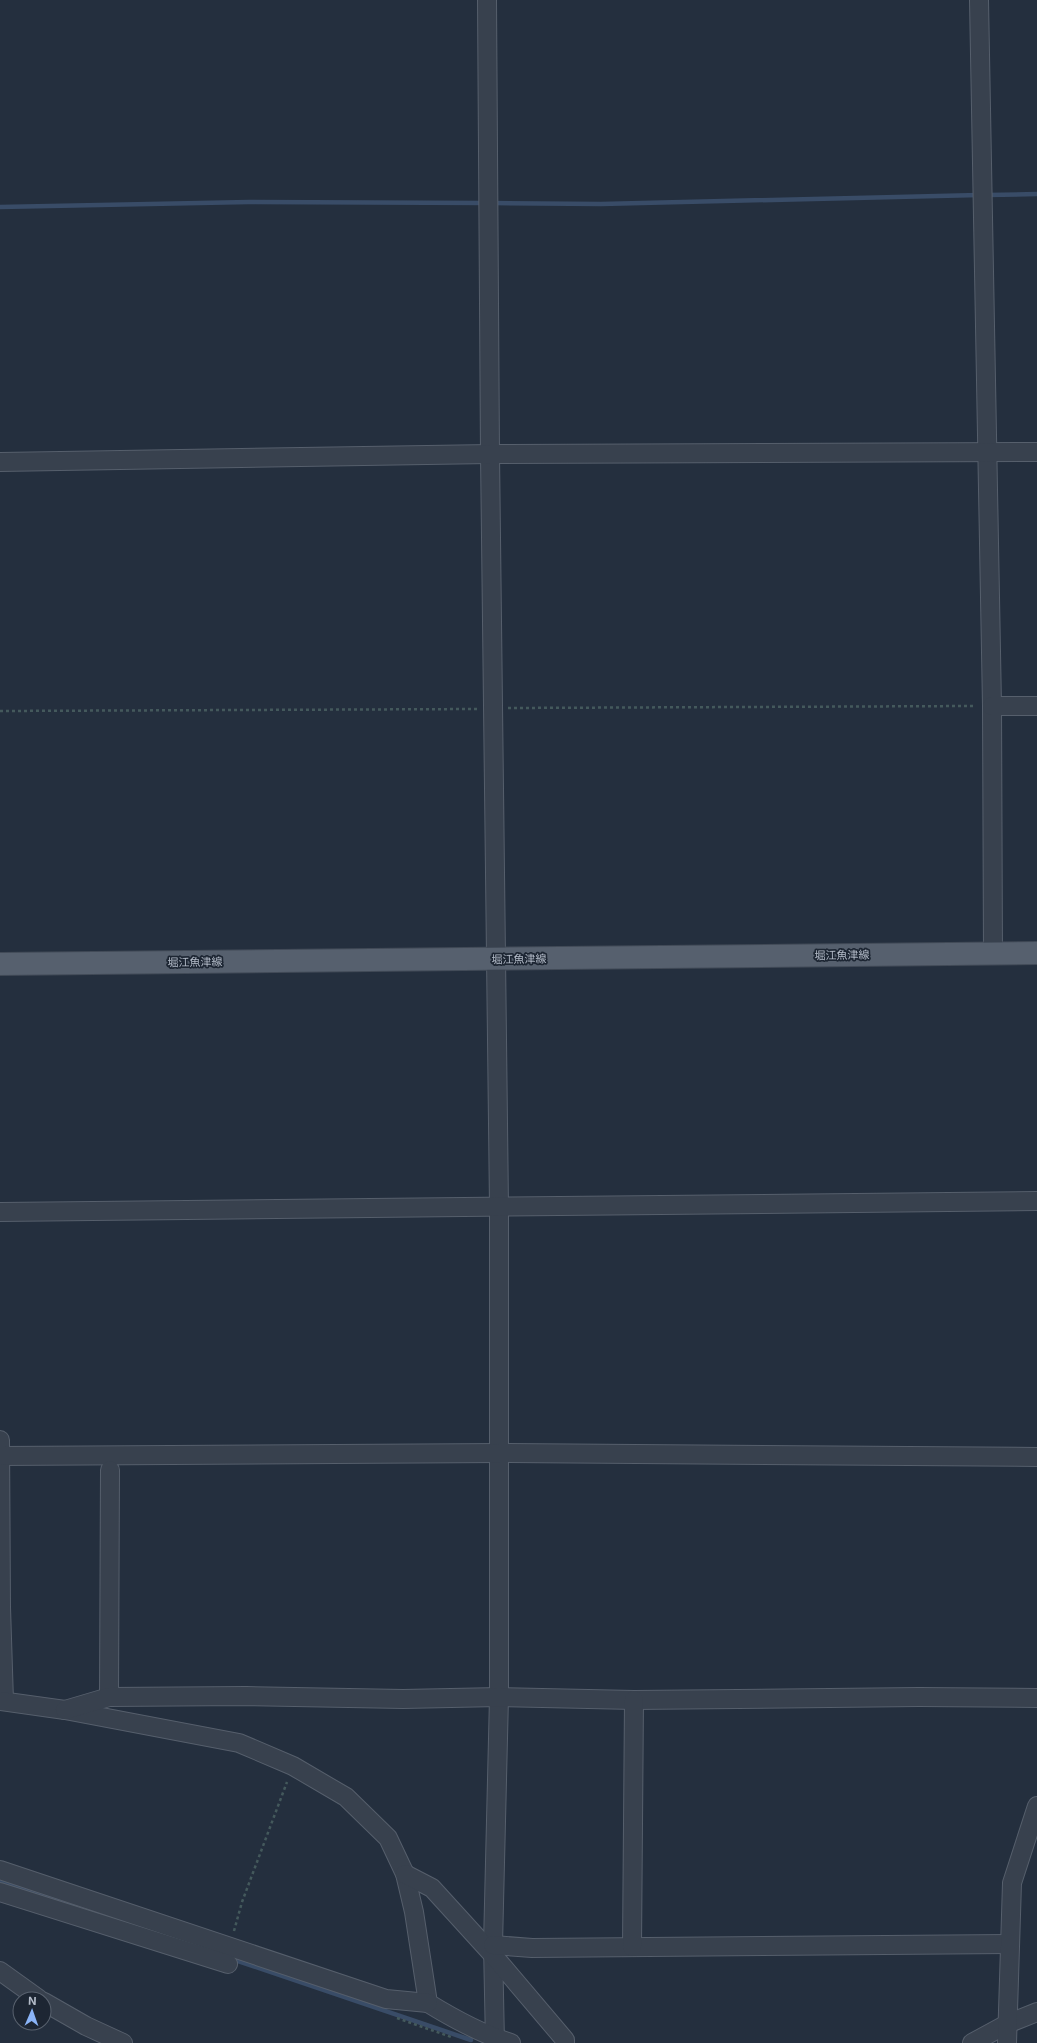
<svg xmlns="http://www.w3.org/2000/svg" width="1037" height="2043" viewBox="0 0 1037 2043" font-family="Inter,'Noto Sans JP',sans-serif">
<rect width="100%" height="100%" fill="#242f3e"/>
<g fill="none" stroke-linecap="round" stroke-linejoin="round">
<g stroke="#394c67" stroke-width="4.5">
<path d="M 987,195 L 1037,194"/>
<path d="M 493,203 L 601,204 L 979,195"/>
<path d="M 0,207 L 249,202 L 485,203"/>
<path d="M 0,1881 L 75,1906"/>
<path d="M 232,1959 L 471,2040"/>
</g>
<defs>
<g id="minor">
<path d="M 487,0 L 490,454 L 499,1207 L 499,1697 L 493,1945 L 495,2043"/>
<path d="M 979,0 L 992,706 L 993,953"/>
<path d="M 0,462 L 490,454 L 1037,452"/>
<path d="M 992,706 L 1037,706"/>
<path d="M 0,1212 L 1037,1201"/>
<path d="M 0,1440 L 1,1607 L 4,1701"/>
<path d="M 0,1456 L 500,1453 L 1037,1457"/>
<path d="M 109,1697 L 110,1470"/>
<path d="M 0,1701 L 65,1710 L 239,1743 L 293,1766 L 346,1797 L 388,1838 L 405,1874 L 414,1912 L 428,2003 C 454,2019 481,2034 511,2043"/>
<path d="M 65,1710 L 109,1697 L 246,1696 L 403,1699 L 499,1697 L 634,1700 L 919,1697 L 1037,1698"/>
<path d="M 0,1870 L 386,1999 L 428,2003"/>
<path d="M 405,1874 L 432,1888 L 493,1955 L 565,2040 L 565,2043"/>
<path d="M 0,1892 L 228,1964"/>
<path d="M 493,1945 L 532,1948 L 1009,1944"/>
<path d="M 632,1947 L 634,1700"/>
<path d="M 0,1971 L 39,1999"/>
<path d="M 44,2002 L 86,2026 L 123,2043"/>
<path d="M 972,2043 L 1007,2024 L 1037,2012"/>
<path d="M 1007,2043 L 1012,1883 L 1037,1806"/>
</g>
<path id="major" d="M 0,964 L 1037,953"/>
</defs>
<use href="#minor" stroke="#565f6c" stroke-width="20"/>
<use href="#major" stroke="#414a57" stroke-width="24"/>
<g stroke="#44595c" stroke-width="2.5" stroke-dasharray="3 3" stroke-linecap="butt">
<path d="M 508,708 L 975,706"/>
<path d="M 0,711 L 477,709"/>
<path d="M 234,1931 L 242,1902 L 287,1782"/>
<path d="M 397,2018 L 451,2037"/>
</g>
<use href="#minor" stroke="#38414e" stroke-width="18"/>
<use href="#major" stroke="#56606e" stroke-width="22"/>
</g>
<g text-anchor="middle" stroke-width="3.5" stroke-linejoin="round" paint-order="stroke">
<g font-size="11" fill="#b4bcc9" stroke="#1d2633">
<text transform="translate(842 955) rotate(-1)" y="4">堀江魚津線</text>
<text transform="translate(519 959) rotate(-1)" y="4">堀江魚津線</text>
<text transform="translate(195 962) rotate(-1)" y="4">堀江魚津線</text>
</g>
</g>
<g transform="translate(32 2011) rotate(2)"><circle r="19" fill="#1d2633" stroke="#59626f"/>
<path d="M0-3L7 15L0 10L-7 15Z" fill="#8ab4f8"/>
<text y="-6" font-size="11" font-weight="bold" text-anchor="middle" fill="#b4bcc9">N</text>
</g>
</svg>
